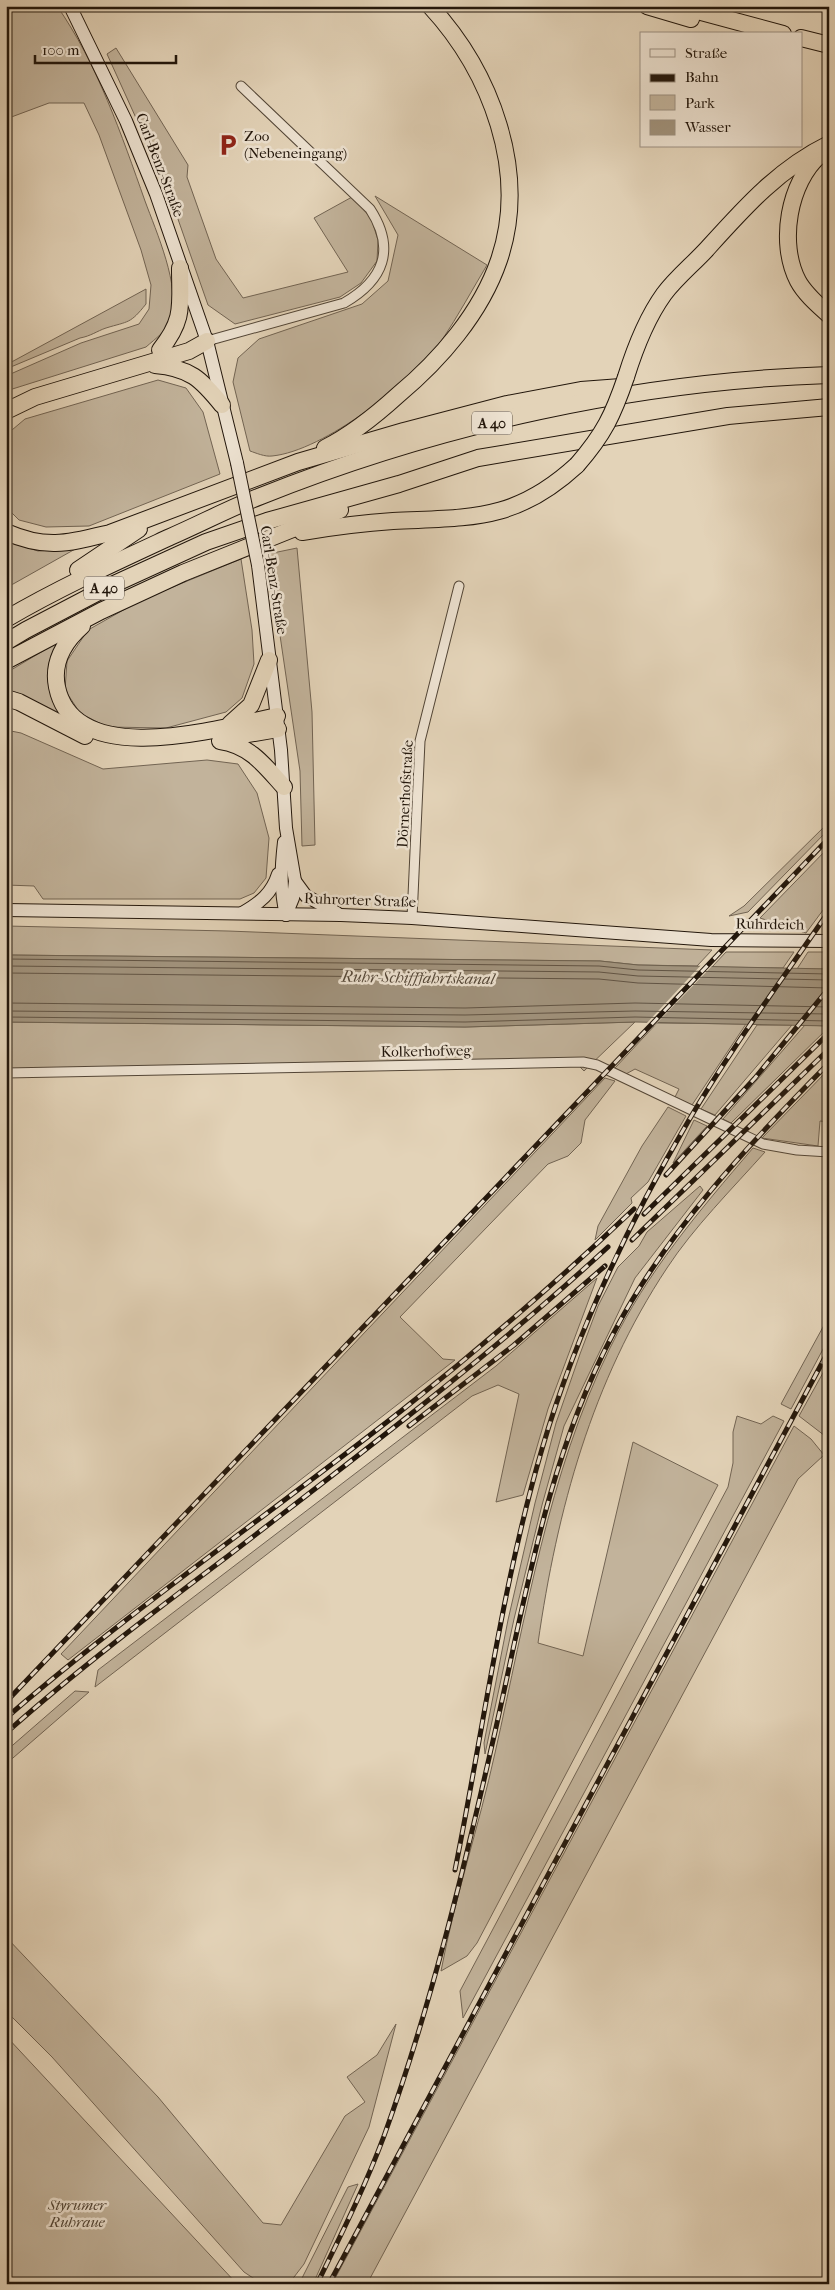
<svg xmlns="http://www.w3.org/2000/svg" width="835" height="2290" viewBox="0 0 835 2290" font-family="'IM FELL French Canon',serif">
<rect width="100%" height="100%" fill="#e3d3b8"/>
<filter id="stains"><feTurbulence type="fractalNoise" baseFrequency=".004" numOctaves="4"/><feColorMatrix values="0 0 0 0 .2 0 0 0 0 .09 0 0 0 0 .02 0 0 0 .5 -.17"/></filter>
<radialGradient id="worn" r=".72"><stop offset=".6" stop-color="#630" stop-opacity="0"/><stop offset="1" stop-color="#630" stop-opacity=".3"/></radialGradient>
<g fill="#c2b39b" stroke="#726453">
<path d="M 6,6 L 57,6 C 97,63 122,136 145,201 C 156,231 181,287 171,319 C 168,330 155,339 146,347 L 6,391 L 6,376 L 81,343 L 139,324 L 149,309 L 151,285 L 141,250 L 99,135 L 84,103 L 49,103 L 6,119 Z"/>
<path d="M 148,6 L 346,6 L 348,8 L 149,8 Z"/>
<path d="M 116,48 L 188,165 L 187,177 L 216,259 L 243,298 L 348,272 L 314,218 L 352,197 L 371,218 L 378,240 L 377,261 L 361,283 L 340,297 L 235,324 L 208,305 L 165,182 L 107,54 Z"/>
<path d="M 375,196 L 487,265 C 472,290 458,316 442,340 C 412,382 324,451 272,456 C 265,457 256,453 250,451 L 233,382 L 238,358 L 259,339 L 362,304 L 388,281 L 398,235 Z"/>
<path d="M 146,289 L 146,304 C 130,324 129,321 106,328 C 97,331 91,336 80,338 L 6,369 L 6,365 Z"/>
<path d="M 158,380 L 186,388 L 203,412 L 220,474 L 89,526 L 46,527 L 19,520 L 6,507 L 6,435 L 25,419 Z"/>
<path d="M 6,541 L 38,551 L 77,548 L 6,588 Z"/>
<path d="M 297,548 L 312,712 L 315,845 L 302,846 L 300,771 L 268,554 Z"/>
<path d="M 241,559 L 252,630 L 254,664 L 242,698 L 226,712 L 166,728 L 107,727 L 80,713 L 65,690 L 67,661 L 88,630 L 141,600 Z"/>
<path d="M 63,639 L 52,661 L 74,726 L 6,693 L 6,673 Z"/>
<path d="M 6,730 L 21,733 L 103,769 L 207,760 L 238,764 L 257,793 L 269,838 L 266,878 L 254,893 L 240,899 L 43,899 L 34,886 L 6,885 Z"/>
<path d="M 829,822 L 829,829 L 748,912 L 729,916 L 744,906 Z"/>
<path d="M 829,847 L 829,902 L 806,933 L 760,918 Z"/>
<path d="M 6,926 L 228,931 L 712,950 L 697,966 L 638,965 L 600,961 L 6,955 Z"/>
<path d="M 726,952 L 794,952 L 783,968 L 712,967 Z"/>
<path d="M 808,952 L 829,952 L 829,969 L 797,969 Z"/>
<path d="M 6,1022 L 465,1027 L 635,1022 L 584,1071 L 578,1065 L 6,1075 Z"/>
<path d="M 657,1023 L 746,1024 L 692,1105 L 675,1097 L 679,1089 L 635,1069 L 626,1074 L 615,1068 Z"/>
<path d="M 757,1025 L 792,1025 L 715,1115 L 701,1109 Z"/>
<path d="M 805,1025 L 829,1026 L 829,1027 L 731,1123 L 723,1119 Z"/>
<path d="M 829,1069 L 829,1122 L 820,1121 L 818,1146 L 762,1138 Z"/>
<path d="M 605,1078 L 615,1081 L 585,1120 L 581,1143 L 568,1156 L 548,1164 L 400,1317 L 443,1359 L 455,1360 L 68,1660 L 61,1654 Z"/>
<path d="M 668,1107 L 686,1116 L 648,1182 L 631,1198 L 632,1203 L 595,1240 L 598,1226 L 642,1146 Z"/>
<path d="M 694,1120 L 707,1126 L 673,1163 Z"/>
<path d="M 753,1148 L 765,1152 C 733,1188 693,1228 667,1268 C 592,1381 557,1510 538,1643 L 583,1656 L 633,1442 L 718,1485 L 477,1943 L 467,1956 L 441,1971 C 455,1897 479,1826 495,1753 C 526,1616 548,1474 610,1348 C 647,1272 699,1211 753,1148 Z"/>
<path d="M 700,1186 L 703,1190 L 635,1278 L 564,1426 L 542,1505 L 514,1619 L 485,1754 L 484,1743 L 508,1620 L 535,1503 L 556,1423 L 580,1354 L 598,1306 L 618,1267 L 639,1246 L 647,1232 Z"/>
<path d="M 597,1278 L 548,1409 L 523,1495 L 496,1502 L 519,1394 L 498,1385 L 472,1396 L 95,1687 L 98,1670 L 496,1366 Z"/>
<path d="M 829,1316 L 829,1338 L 791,1409 L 781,1404 Z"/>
<path d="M 829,1362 L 829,1439 L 799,1416 Z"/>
<path d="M 737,1416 L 761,1424 L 773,1416 L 784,1421 L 463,2018 L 460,1991 L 728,1487 L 733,1463 L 733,1432 Z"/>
<path d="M 794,1426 L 811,1439 L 824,1455 L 798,1479 L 367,2284 L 332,2284 Z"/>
<path d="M 75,1691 L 89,1692 L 6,1764 L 6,1751 Z"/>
<path d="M 6,1937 L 158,2097 L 263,2223 L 281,2225 L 345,2116 L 365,2102 L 347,2077 L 377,2055 L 396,2024 L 369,2127 L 304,2264 L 291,2281 L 284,2284 L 262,2284 L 244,2272 L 52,2057 L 6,2011 Z"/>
<path d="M 6,2036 L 237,2284 L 6,2284 Z"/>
<path d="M 358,2184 L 313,2284 L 299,2284 L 348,2187 Z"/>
</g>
<path fill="#a1937d" stroke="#6e614f" d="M 6,955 L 600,961 L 638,965 L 829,969 L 829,1026 L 635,1022 L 465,1027 L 6,1022 Z"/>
<path fill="#e3d3b8" d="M 702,964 L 714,964 L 654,1026 L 645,1025 Z"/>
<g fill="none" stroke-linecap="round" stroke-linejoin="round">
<g stroke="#625444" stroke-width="1">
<path d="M 6,959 L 599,966 L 638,970 L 829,974"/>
<path d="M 6,966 L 599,972 L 638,976 L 829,980"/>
<path d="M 6,973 L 599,979 L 638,983 L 829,988"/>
<path d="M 6,1003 L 465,1008 L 635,1003 L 829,1007"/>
<path d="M 6,1011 L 465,1015 L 635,1011 L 829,1014"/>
<path d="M 6,1017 L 465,1022 L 635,1017 L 829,1021"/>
</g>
<defs>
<g id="minor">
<path d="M 207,341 L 344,303 C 384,280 396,249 370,209 L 241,86"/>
<path d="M 412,918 L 420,741 L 459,586"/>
<path d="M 6,1073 L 583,1062 L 597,1065 L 763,1144 L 797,1150 L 829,1152"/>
</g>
<g id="secondary">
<path d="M 70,6 L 126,121 L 156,194 L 207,341 L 237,463"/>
<path d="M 258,565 L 281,750 L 286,828 L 295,881 L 293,898 L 286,915"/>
<path d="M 284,842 C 281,868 280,890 286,915"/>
<path d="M 295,881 L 306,896 L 337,913"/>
<path d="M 6,910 L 341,915 L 412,918 L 711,940 L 829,941"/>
<path d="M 242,913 C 260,903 272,893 278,874"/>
</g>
<g id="motorway">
<path d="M 647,6 L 691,19"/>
<path d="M 679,6 L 783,34"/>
<path d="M 801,38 L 829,45"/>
<path d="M 820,155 C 789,182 778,243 798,281 C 805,294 818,305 829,315"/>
<path d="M 160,350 C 185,319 180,305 180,268"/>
<path d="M 155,365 C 190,368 201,379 222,405"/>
<path d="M 626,377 C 635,348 646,319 664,294 C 676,278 692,265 706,250 C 743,209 778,169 829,144"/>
<path d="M 6,411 L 35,397 L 189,351 L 207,341"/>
<path d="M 325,448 C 351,435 376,415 398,395 C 440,360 481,313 499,260 C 529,172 491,72 430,6"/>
<path d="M 6,532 C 47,550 69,543 110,533 L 298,462 L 404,431 L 507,404 L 581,390 L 621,387"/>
<path d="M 302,532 C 332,527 363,523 393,521 C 471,517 515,522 577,465"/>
<path d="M 78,570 L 139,529"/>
<path d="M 6,619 C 59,588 114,563 170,537 C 200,524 230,508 261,496 C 438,425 637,381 829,375"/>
<path d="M 82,626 C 64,642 52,663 57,687 C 74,771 222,728 277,716"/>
<path d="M 6,642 L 26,630 L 112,585 L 206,542 L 267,521 L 399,484 L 478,458 L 728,416 L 829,407"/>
<path d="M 6,661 L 101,611 L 183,573 L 340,510"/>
<path d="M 6,698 L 19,702 L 85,736"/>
<path d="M 230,724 L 251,705 L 269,660"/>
<path d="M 225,738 L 278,729"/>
<path d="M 220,741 C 250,745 265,766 284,787"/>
</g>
</defs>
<use href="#minor" stroke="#524536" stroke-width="11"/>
<use href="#secondary" stroke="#22160b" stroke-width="14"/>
<use href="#motorway" stroke="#22160b" stroke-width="18"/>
<use href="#minor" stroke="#ede2d1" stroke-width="9"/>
<use href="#secondary" stroke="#ede2d1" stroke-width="12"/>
<use href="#motorway" stroke="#e3d3b8" stroke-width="16"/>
<defs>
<g id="rail">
<path d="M 666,1175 L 755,1078 L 829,988"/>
<path d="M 644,1214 L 829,1033"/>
<path d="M 632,1240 L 829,1049"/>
<path d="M 409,1426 L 514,1345 L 605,1266"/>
<path d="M 6,1702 L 829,838"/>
<path d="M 6,1718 C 132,1609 270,1514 401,1411 C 482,1347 559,1280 634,1209"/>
<path d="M 6,1733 C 77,1670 152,1613 228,1556 C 357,1456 488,1358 608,1247"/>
<path d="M 455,1870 C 483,1731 502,1585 542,1449 C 576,1333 628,1224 689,1120 C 731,1048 782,980 829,911"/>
<path d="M 317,2284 C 341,2235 365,2187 384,2136 C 430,2009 462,1877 492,1745 C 524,1607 545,1464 611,1338 C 665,1233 747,1146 829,1063"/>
<path d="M 329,2284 L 829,1350"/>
</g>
</defs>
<use href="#rail" stroke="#22160b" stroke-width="5"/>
<use href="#rail" stroke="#ede2d1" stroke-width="3" stroke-dasharray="9" stroke-linecap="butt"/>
<defs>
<path id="secondary-bridge" d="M 237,463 L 258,565"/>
<path id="motorway-bridge" d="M 577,465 C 604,434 613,415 626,377"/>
</defs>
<use href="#secondary-bridge" stroke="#22160b" stroke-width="14" stroke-linecap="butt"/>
<use href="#motorway-bridge" stroke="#22160b" stroke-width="18" stroke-linecap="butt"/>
<use href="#secondary-bridge" stroke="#ede2d1" stroke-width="12"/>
<use href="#motorway-bridge" stroke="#e3d3b8" stroke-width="16"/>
</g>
<defs>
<symbol id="parking-bare" viewBox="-9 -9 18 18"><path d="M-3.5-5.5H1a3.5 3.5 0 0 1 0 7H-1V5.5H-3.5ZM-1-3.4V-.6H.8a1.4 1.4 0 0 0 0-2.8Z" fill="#8f2418" stroke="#ede2d1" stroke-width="2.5" paint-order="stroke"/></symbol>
</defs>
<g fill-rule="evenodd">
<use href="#parking-bare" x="212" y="129" width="32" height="32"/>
</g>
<g text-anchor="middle" stroke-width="5" stroke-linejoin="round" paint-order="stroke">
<g fill="#ede2d1" stroke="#5f5346" stroke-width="1">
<rect x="472" y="411.5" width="40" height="23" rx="4"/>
<rect x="84" y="576.5" width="40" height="23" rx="4"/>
</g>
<g font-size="14" font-weight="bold" fill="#22160b">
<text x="492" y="428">A 40</text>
<text x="104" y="593">A 40</text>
</g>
<g font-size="15" fill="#22160b" stroke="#ede2d1" text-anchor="start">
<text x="244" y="141">Zoo<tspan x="244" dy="17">(Nebeneingang)</tspan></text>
</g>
<g font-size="15" fill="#22160b" stroke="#ede2d1">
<text transform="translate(160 165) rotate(69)" y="5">Carl-Benz-Straße</text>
<text transform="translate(274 580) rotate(81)" y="5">Carl-Benz-Straße</text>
<text transform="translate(405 794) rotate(-87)" y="5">Dörnerhofstraße</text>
<text transform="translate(360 900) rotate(2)" y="5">Ruhrorter Straße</text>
<text transform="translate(770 924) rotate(1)" y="5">Ruhrdeich</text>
<text transform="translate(426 1051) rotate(-1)" y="5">Kolkerhofweg</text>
</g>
<g font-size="15" font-style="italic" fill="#524536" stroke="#ede2d1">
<text x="77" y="2210">Styrumer<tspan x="77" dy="17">Ruhraue</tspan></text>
</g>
<g font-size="16" font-style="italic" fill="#554839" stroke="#ede2d1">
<text transform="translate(418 977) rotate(1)" y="6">Ruhr-Schifffahrtskanal</text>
</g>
</g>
<rect width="835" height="2290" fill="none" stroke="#e3d3b8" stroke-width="25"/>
<rect x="8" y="8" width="820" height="2275" fill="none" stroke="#22160b" stroke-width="2.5"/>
<rect x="12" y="12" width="810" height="2265" fill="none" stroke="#22160b"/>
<rect x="640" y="32" width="162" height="115" fill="#ede2d1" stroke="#9c9082"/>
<rect x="650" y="49" width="25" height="8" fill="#ede2d1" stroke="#9c9082"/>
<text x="685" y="58" font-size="15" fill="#22160b">Straße</text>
<rect x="650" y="74" width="25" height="8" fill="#22160b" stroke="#9c9082"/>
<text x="685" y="82" font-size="15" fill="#22160b">Bahn</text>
<rect x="650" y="95" width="25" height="15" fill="#c2b39b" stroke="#9c9082"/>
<text x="685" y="108" font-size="15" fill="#22160b">Park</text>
<rect x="650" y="120" width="25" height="15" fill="#a1937d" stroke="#9c9082"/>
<text x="685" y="132" font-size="15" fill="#22160b">Wasser</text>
<path d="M35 55v8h141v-8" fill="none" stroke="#22160b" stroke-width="2.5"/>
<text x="42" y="55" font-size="15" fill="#22160b" stroke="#ede2d1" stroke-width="4" paint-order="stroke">100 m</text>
<rect width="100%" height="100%" filter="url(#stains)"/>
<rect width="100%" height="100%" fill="url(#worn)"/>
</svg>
